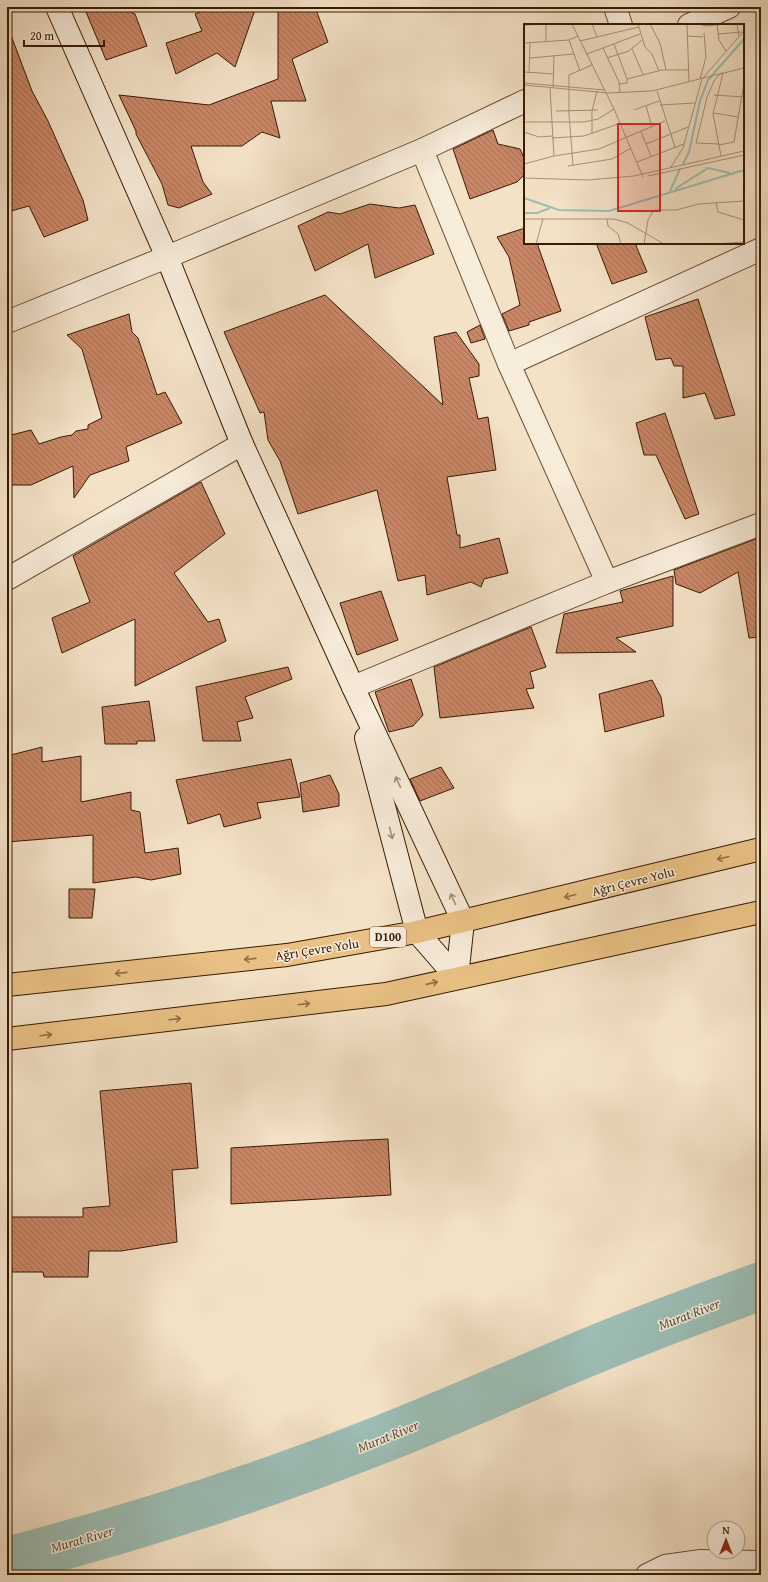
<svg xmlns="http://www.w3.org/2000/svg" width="768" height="1582" viewBox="0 0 768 1582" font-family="'Gentium Book Plus',serif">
<defs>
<pattern id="building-back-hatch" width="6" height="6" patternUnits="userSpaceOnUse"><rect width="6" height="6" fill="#cb8665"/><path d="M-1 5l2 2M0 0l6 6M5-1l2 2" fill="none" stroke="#a66d51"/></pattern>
</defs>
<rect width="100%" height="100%" fill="#f4e2c7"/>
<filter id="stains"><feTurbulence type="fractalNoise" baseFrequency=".005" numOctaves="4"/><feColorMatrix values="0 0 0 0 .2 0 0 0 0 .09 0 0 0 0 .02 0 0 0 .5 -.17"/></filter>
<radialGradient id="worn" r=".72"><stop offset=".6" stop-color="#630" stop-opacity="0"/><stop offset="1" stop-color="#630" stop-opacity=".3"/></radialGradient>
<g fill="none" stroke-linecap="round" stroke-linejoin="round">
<path stroke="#9cbeb5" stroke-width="48" d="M 7,1561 C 130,1529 253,1490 372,1443 C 437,1418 501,1389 565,1362 C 630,1334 695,1310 761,1286"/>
</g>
<g fill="url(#building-back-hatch)" stroke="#381a01">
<path d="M 84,7 L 130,7 L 132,13 L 135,14 L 147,46 L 106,60 Z"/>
<path d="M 211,7 L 256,7 L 235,67 L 217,53 L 176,74 L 166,43 L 202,31 L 195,14 Z"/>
<path d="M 278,7 L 315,7 L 328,42 L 292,59 L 306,101 L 271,101 L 280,138 L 262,132 L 242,146 L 191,146 L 203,182 L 212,194 L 179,208 L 168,205 L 162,184 L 136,134 L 136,131 L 119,95 L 209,105 L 278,79 Z"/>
<path d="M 9,30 L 32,91 L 48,121 L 83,200 L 88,220 L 44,237 L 29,206 L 11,211 L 7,200 L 7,31 Z"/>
<path d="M 493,130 L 498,144 L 520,149 L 525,160 L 525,174 L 517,182 L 470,199 L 453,149 Z"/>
<path d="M 370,204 L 399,208 L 415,205 L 434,254 L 375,278 L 368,244 L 315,271 L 298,226 L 328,212 L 340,214 Z"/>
<path d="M 525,228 L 525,243 L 537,243 L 561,311 L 529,322 L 529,325 L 509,331 L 502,314 L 520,305 L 509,257 L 497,237 Z"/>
<path d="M 596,243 L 635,243 L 647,272 L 612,284 Z"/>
<path d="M 325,295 L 443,405 L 434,337 L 456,332 L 479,364 L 479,376 L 469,378 L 478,419 L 488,417 L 496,470 L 447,477 L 457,535 L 460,535 L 460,548 L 499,538 L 508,573 L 484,579 L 481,587 L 471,582 L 427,595 L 425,575 L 398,581 L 377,490 L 298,514 L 280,461 L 268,440 L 264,412 L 260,413 L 224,332 Z"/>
<path d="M 698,299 L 735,415 L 715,419 L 705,393 L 683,398 L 683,366 L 674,366 L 671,358 L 656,360 L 645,317 Z"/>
<path d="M 129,314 L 132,332 L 138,338 L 157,395 L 165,392 L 182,423 L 126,447 L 129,461 L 90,475 L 74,498 L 73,466 L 31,485 L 7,485 L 7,436 L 31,430 L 39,444 L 61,437 L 72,435 L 76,431 L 88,429 L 88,425 L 102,418 L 82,349 L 67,335 Z"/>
<path d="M 480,325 L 485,339 L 471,343 L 467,332 Z"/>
<path d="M 665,413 L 699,514 L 685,519 L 656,455 L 644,455 L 636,423 Z"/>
<path d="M 201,482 L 225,534 L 174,573 L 208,622 L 219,619 L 226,641 L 135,686 L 135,619 L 62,653 L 52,618 L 90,602 L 73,556 Z"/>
<path d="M 761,537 L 761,637 L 749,638 L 738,572 L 700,593 L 676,584 L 674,570 Z"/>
<path d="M 673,576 L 673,626 L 616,638 L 636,652 L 556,653 L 564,614 L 623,602 L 620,591 Z"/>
<path d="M 381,591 L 398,640 L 357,655 L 340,603 Z"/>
<path d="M 531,627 L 546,667 L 530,672 L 534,688 L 526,689 L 534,708 L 440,718 L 434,667 Z"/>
<path d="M 288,667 L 292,679 L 245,697 L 253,718 L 237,722 L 241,741 L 203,741 L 196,687 Z"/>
<path d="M 411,679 L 423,715 L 413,726 L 389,732 L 375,692 Z"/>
<path d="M 652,680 L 661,697 L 664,716 L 605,732 L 599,694 Z"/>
<path d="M 149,701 L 155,741 L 137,741 L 137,744 L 105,744 L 102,707 Z"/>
<path d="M 42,747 L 42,762 L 81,756 L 81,802 L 131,792 L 131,810 L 140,812 L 145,853 L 178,848 L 181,874 L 151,880 L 136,877 L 93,883 L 93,835 L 7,842 L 7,756 Z"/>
<path d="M 291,759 L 300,797 L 257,803 L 261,818 L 224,827 L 220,814 L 188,824 L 176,780 Z"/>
<path d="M 441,767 L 454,788 L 420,801 L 410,779 Z"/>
<path d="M 330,775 L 339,794 L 339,806 L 303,812 L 300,783 Z"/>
<path d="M 69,889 L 95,889 L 92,918 L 69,918 Z"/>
<path d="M 191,1083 L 198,1168 L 172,1170 L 177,1242 L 121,1251 L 89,1251 L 88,1277 L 44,1277 L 43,1272 L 12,1272 L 12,1268 L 7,1269 L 7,1217 L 83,1217 L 83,1208 L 110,1206 L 100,1091 Z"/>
<path d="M 388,1139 L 391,1195 L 231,1204 L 231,1148 L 344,1141 Z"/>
</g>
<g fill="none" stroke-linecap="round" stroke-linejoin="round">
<defs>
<g id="street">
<path d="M 615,7 L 621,25"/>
<path d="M 689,25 L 729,7"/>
<path d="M 422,150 L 509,364 L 607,582"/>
<path d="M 7,322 L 167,257 L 422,150 L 525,101"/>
<path d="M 509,364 L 761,249"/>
<path d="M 7,579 L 242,444"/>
<path d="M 353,687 L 607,582 L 761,524"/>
<path d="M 647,1575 L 665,1566 L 701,1561 L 761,1562"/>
</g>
<g id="secondary">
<path d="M 57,7 L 167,257 L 242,444 L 353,687 L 463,921 L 457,978"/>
<path d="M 366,738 L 417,932 L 457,978"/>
</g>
<g id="highway">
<path d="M 7,985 L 287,955 L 417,932 L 761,849"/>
<path d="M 7,1039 L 386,994 L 761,912"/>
</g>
</defs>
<use href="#street" stroke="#674c32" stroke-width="24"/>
<use href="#secondary" stroke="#381a01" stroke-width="24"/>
<use href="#highway" stroke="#381a01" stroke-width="24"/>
<use href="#street" stroke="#f8ecdb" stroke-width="22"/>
<use href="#secondary" stroke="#f8ecdb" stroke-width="22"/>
<use href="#highway" stroke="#eac184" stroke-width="22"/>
</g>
<defs><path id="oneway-shaft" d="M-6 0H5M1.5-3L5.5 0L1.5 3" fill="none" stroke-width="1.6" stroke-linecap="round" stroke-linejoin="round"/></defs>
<g stroke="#a28e79">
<use href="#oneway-shaft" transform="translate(398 782) rotate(-115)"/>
<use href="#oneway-shaft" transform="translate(391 833) rotate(76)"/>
<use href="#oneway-shaft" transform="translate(453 899) rotate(-115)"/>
</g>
<g stroke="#916e42">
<use href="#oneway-shaft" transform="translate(723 858) rotate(166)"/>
<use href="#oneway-shaft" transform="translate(570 896) rotate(166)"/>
<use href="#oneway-shaft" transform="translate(250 959) rotate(174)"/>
<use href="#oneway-shaft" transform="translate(121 973) rotate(174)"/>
<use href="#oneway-shaft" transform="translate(432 983) rotate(-13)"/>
<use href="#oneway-shaft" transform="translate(304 1004) rotate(-7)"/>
<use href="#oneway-shaft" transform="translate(175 1019) rotate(-7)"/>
<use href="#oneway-shaft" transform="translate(46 1035) rotate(-7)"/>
</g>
<g text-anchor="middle" stroke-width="3" stroke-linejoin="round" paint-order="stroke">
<rect fill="#f8ecdb" stroke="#725942" stroke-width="1" x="370" y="927" width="36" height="20" rx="3"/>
<g font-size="12" font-weight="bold" fill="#381a01">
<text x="388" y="941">D100</text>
</g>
<g font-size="13" fill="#381a01" stroke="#f8ecdb">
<text transform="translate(633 881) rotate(-14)" y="5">Ağrı Çevre Yolu</text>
<text transform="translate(317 949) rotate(-9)" y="5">Ağrı Çevre Yolu</text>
</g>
<g font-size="14" font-style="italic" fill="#5b5340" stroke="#f8ecdb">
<text transform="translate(689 1314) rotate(-21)" y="5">Murat River</text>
<text transform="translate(388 1436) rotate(-22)" y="5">Murat River</text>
<text transform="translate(82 1539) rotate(-16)" y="5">Murat River</text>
</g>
</g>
<g transform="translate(524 24)">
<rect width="220" height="220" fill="#f4e2c7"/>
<path fill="none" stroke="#9cbeb5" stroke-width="2" d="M 159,140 L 165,128 L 176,77 L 184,56 L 220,15M 151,165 L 184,144 L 206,149M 146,167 L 156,145M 0,174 L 35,186 L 85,187 L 220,146M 0,189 L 13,189 L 26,184"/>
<path fill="none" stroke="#a99278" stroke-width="1" d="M 48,0 L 90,85 L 119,153M 68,0 L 73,13M 114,0 L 121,23 L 128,30 L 135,47M 126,0 L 136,19 L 142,46M 163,0 L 165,58M 175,0 L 182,2 L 202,0M 193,0 L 195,16 L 202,27M 213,0 L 215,12M 0,1 L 31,0M 194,10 L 218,8M 164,12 L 179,13M 45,16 L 56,47M 22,17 L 22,0M 56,17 L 115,3M 1,19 L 45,16 L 54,12M 90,20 L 103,55 L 103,59 L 95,60M 79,24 L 95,58 L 96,68M 108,25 L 119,50M 63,30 L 116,10M 6,34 L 50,30M 83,34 L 105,27 L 118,16M 0,48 L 30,50M 5,49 L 6,19M 103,55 L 138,46 L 165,46M 176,55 L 182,33 L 180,9M 0,59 L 80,66M 0,61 L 84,69 L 128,67 L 199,49 L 189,90 L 197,132M 29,63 L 30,31M 26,64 L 30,132M 133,67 L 151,123M 190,71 L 220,73M 136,81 L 171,79M 122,82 L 128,103M 110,86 L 135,77M 32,87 L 74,86M 190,89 L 214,93M 0,98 L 60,98 L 74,95 L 90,85M 0,108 L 15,113 L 28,112M 117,108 L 127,132M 68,110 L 68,87 L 73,67M 28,114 L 60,112 L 97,99M 122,120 L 164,103M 195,120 L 172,119 L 183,73 L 190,57 L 196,50 L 220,44M 195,121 L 210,118 L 220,59M 113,138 L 160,120M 0,140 L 30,132 L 75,125 L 141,97M 49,141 L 45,90 L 45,51 L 68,41M 44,142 L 88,135 L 107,124M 147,143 L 159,124 L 178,55 L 220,7M 124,152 L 220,131M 0,154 L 64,156 L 110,152 L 220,127M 192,179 L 194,188 L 220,196M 0,195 L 90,195 L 104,199 L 140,220M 83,195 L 84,202 L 94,210 L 97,220M 12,220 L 19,195M 120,220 L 124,196 L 130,186 L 152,186 L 175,180 L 220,177M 192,220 L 220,218"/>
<path fill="#d62828" fill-opacity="0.15" stroke="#d62828" stroke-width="2" d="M 94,100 L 136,100 L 136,187 L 94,187 Z"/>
<rect width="220" height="220" fill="none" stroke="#381a01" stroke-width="2"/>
</g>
<rect width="768" height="1582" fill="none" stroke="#f4e2c7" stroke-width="24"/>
<rect x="8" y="8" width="752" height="1566" fill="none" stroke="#381a01" stroke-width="2"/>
<rect x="12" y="12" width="744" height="1558" fill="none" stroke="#381a01"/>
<g transform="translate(726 1540)"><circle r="19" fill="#f8ecdb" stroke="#ab9884"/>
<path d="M0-3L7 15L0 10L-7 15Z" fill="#8f2418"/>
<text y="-6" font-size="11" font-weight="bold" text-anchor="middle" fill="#381a01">N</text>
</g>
<path d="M24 40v6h80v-6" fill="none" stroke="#381a01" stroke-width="2"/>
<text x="30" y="40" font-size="12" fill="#381a01" stroke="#f8ecdb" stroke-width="3" paint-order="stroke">20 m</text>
<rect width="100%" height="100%" filter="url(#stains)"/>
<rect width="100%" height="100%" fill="url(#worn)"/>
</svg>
